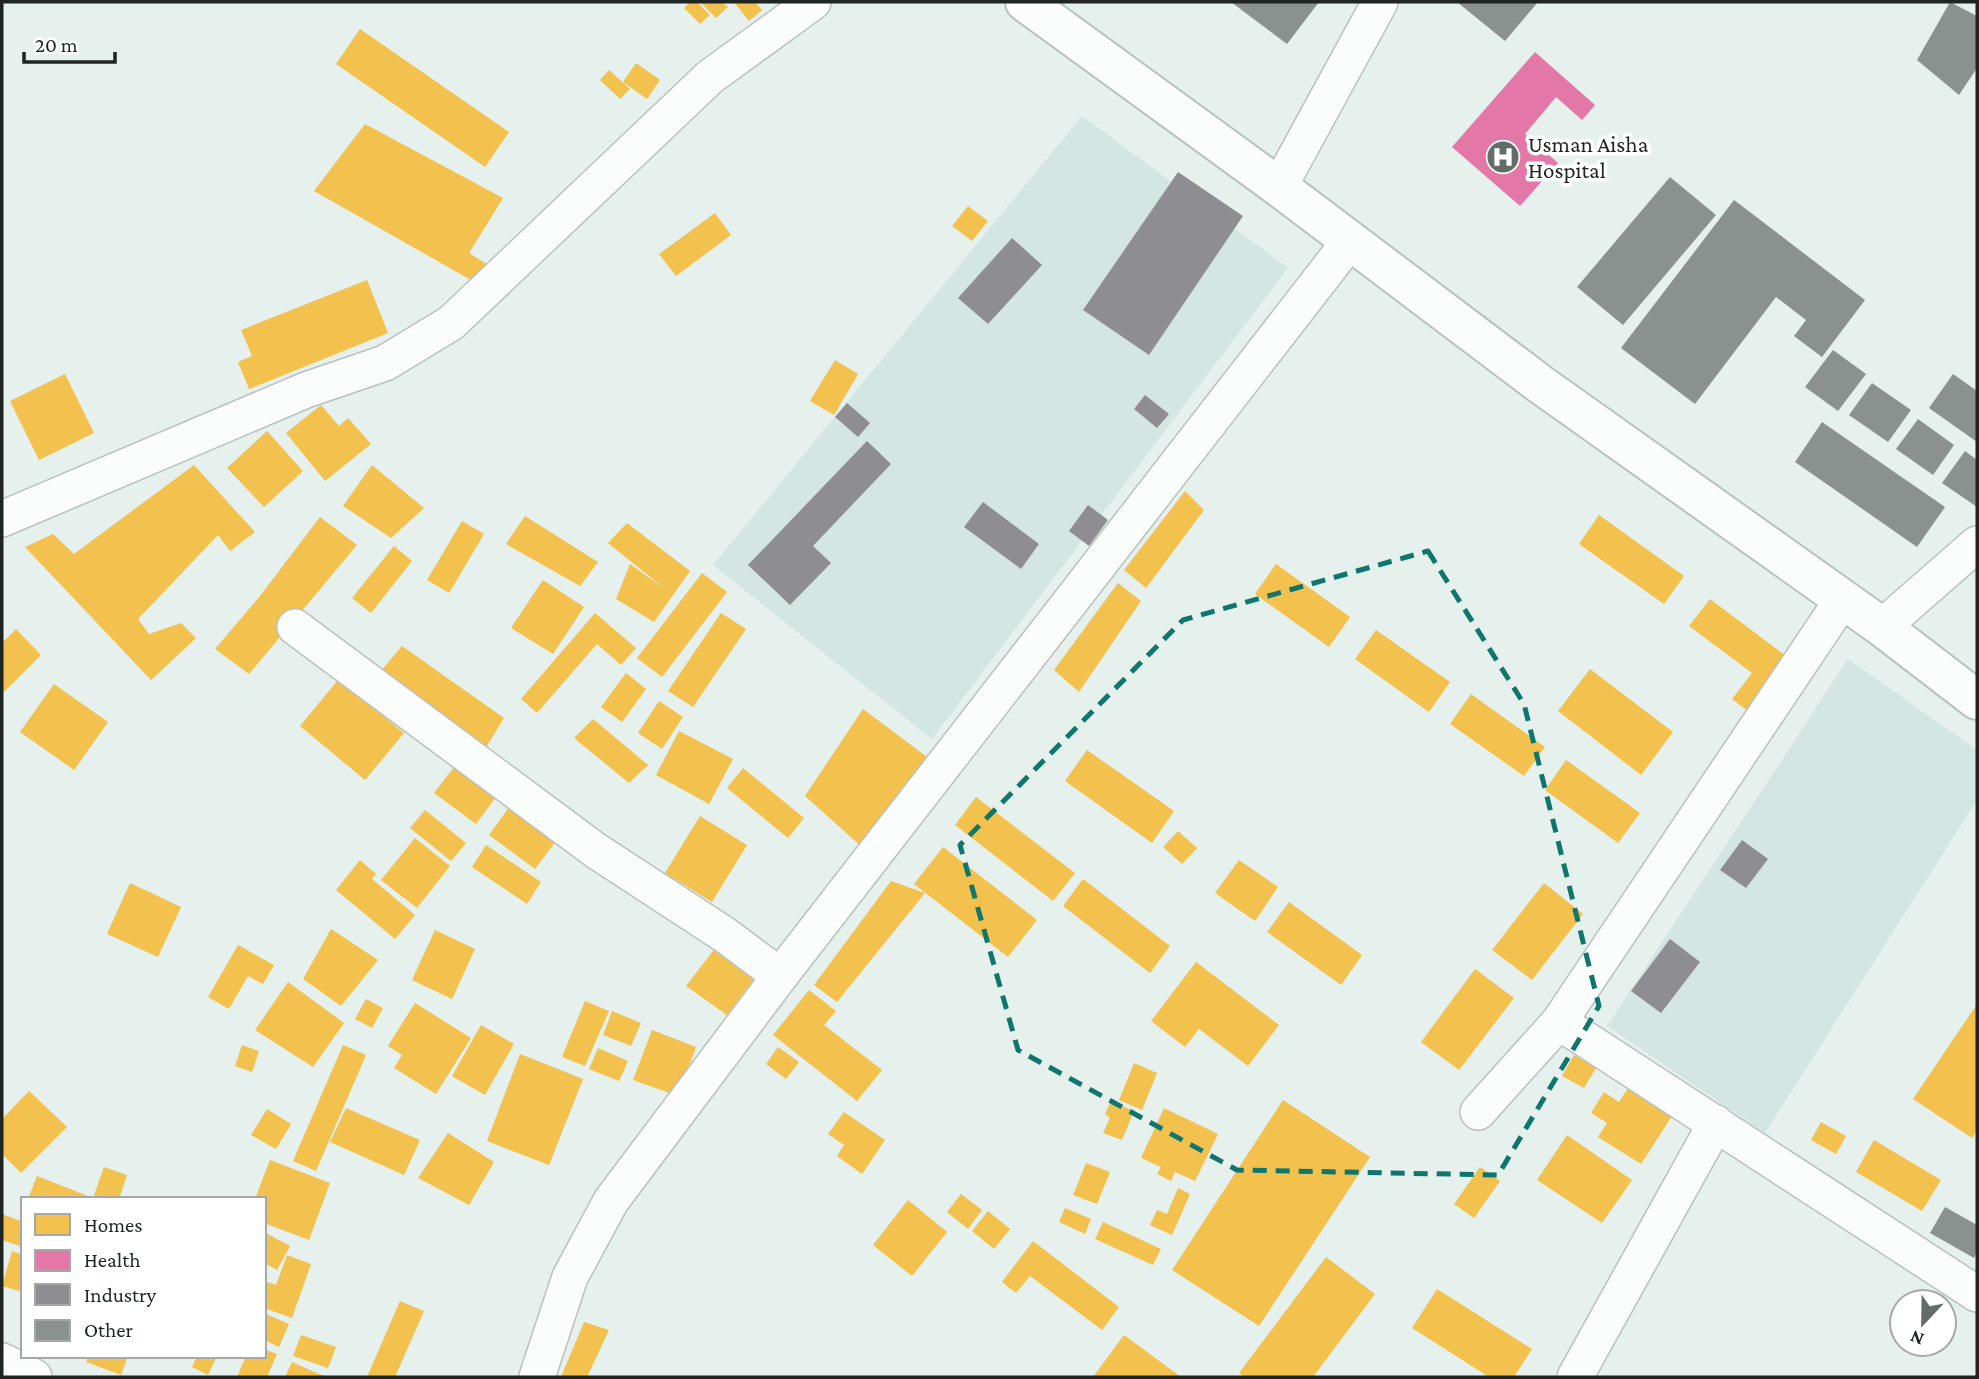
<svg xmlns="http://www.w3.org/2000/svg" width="1979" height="1379" viewBox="0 0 1979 1379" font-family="'Crimson Pro',serif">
<rect width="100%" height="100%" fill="#e6f0ed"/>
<g fill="#d4e6e1">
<path d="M 1082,116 L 1288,268 L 932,739 L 713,565 Z"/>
<path d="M 1848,659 L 1977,750 L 1977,800 L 1765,1133 L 1607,1026 Z"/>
</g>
<g fill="#f2c14e">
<path d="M 690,2 L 697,2 L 710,15 L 700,24 L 684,8 Z"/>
<path d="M 700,2 L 722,2 L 728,7 L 716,18 Z"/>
<path d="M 734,2 L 755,2 L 762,10 L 749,21 Z"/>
<path d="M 360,29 L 509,132 L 485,167 L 336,64 Z"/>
<path d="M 636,63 L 660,80 L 647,99 L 623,82 Z"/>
<path d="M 609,70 L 630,89 L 620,99 L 600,80 Z"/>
<path d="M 365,124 L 503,198 L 469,253 L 501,273 L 485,288 L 314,191 Z"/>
<path d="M 968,206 L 988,221 L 972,241 L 952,226 Z"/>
<path d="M 715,213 L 731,235 L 676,276 L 659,254 Z"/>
<path d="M 367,280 L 388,333 L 249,389 L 238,362 L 252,356 L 241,330 Z"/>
<path d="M 835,360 L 858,374 L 834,415 L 810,401 Z"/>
<path d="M 65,374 L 94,433 L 39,460 L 10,401 Z"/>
<path d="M 321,405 L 339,426 L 348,418 L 371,444 L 325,481 L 286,433 Z"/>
<path d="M 267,431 L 303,471 L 264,507 L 227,468 Z"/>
<path d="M 194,465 L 255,532 L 230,551 L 218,535 L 138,619 L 149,634 L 181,623 L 196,638 L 151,680 L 25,547 L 53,534 L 74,554 Z"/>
<path d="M 372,465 L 424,508 L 391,538 L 343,506 Z"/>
<path d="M 1185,491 L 1204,510 L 1146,588 L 1124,570 Z"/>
<path d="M 1599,515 L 1684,576 L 1664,604 L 1579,544 Z"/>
<path d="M 525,516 L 598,562 L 580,586 L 506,544 Z"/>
<path d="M 320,517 L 357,545 L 249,674 L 215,649 L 260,596 Z"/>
<path d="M 462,521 L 484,534 L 449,593 L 427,580 Z"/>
<path d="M 627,523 L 690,571 L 654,622 L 616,599 L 630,564 L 665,589 L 608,543 Z"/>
<path d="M 394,546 L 412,561 L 371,613 L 352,598 Z"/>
<path d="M 1276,564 L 1350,617 L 1329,647 L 1255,594 Z"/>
<path d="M 702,573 L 727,592 L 662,677 L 637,658 Z"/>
<path d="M 543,580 L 584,607 L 553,654 L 511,628 Z"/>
<path d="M 1118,583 L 1141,601 L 1079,692 L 1054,670 Z"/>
<path d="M 1710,599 L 1790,659 L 1749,712 L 1732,699 L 1752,673 L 1689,626 Z"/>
<path d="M 595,613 L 636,648 L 621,665 L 597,644 L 537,713 L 521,699 Z"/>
<path d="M 721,613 L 746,629 L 693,707 L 668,691 Z"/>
<path d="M 16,629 L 41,655 L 2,694 L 2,643 Z"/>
<path d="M 1376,630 L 1450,682 L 1429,712 L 1355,659 Z"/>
<path d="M 402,646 L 504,718 L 480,757 L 374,679 Z"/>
<path d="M 1590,669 L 1673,732 L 1641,775 L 1558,711 Z"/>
<path d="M 626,673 L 646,689 L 622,722 L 601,707 Z"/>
<path d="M 338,680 L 404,733 L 365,780 L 300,726 Z"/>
<path d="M 54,684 L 108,722 L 74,770 L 20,732 Z"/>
<path d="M 1471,694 L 1545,747 L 1524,776 L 1450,724 Z"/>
<path d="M 659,701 L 683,717 L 662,749 L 638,733 Z"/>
<path d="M 863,709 L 931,760 L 863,848 L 805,796 Z"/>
<path d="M 593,719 L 648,765 L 629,783 L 574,738 Z"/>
<path d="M 679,731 L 733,759 L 709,804 L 656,775 Z"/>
<path d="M 1087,750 L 1174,811 L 1152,843 L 1065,781 Z"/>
<path d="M 1566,760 L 1640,813 L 1618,843 L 1545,790 Z"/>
<path d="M 458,762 L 499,793 L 476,824 L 434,793 Z"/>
<path d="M 743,768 L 804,818 L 788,838 L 727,788 Z"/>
<path d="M 976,797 L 1075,873 L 1053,901 L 955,825 Z"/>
<path d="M 512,803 L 559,837 L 535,869 L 489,835 Z"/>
<path d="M 425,810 L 466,843 L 451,861 L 410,828 Z"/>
<path d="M 700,816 L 747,845 L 712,902 L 665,873 Z"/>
<path d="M 1178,831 L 1197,848 L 1182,864 L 1163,847 Z"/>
<path d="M 415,838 L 450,866 L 417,908 L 381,880 Z"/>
<path d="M 486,845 L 541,882 L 527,904 L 472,867 Z"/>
<path d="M 943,847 L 1037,920 L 1008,957 L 914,884 Z"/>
<path d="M 360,860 L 376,874 L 372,879 L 415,915 L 395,939 L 336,890 Z"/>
<path d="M 1239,860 L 1278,887 L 1255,921 L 1215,893 Z"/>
<path d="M 1083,879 L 1170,946 L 1150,973 L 1063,906 Z"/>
<path d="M 891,881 L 925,893 L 837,1002 L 814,985 Z"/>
<path d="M 130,883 L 181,907 L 158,957 L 107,934 Z"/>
<path d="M 1544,883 L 1583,914 L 1532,980 L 1492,950 Z"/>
<path d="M 1289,902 L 1362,955 L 1341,985 L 1267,932 Z"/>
<path d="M 331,929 L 378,960 L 341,1006 L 303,979 Z"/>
<path d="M 435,930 L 475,949 L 452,999 L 412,980 Z"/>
<path d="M 238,945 L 274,965 L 263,984 L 248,976 L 229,1009 L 208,997 Z"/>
<path d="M 716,947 L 756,976 L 727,1015 L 686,986 Z"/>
<path d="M 1196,962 L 1279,1025 L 1248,1066 L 1199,1029 L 1185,1047 L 1151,1021 Z"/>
<path d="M 1475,969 L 1514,998 L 1459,1070 L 1421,1042 Z"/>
<path d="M 288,982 L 344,1023 L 313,1067 L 255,1030 Z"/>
<path d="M 809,990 L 836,1011 L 824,1025 L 882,1070 L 857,1101 L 773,1035 Z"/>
<path d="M 366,999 L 383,1008 L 372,1028 L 355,1019 Z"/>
<path d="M 585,1001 L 609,1011 L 585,1066 L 562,1057 Z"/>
<path d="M 415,1003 L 471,1038 L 436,1094 L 394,1068 L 402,1055 L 388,1046 Z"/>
<path d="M 1977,1004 L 1977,1130 L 1972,1138 L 1913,1099 Z"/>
<path d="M 612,1011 L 641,1023 L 631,1046 L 603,1035 Z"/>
<path d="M 481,1025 L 514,1044 L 485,1095 L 452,1076 Z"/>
<path d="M 652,1030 L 696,1047 L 678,1096 L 633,1080 Z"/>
<path d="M 242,1045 L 259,1051 L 252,1072 L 235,1066 Z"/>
<path d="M 343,1045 L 366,1055 L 316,1171 L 293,1161 Z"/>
<path d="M 778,1047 L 799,1062 L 786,1079 L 766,1064 Z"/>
<path d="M 598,1048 L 628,1061 L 619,1081 L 589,1069 Z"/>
<path d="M 520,1054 L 583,1079 L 549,1165 L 487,1141 Z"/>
<path d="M 1574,1055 L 1596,1068 L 1584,1088 L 1562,1076 Z"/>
<path d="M 1134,1063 L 1157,1073 L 1142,1110 L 1119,1100 Z"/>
<path d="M 1628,1088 L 1672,1116 L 1641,1164 L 1598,1137 L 1607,1123 L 1591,1113 L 1604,1092 L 1619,1102 Z"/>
<path d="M 29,1091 L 67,1127 L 21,1173 L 2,1154 L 2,1119 Z"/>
<path d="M 1283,1100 L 1370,1157 L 1259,1326 L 1172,1270 Z"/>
<path d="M 1111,1101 L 1134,1111 L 1122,1140 L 1103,1133 L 1110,1118 L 1105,1114 Z"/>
<path d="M 346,1108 L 420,1140 L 404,1175 L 330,1142 Z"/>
<path d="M 1164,1108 L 1218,1134 L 1195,1181 L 1175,1172 L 1171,1181 L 1157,1174 L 1161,1167 L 1141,1158 Z"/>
<path d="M 267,1109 L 291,1124 L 276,1149 L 251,1135 Z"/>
<path d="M 844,1112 L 885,1140 L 862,1174 L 837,1156 L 844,1145 L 828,1134 Z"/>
<path d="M 1821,1122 L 1846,1136 L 1836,1154 L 1811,1140 Z"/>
<path d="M 448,1133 L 494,1162 L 469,1205 L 418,1178 Z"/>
<path d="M 1567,1135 L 1632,1180 L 1602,1223 L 1537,1180 Z"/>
<path d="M 1874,1140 L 1941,1180 L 1922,1211 L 1856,1172 Z"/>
<path d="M 270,1160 L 330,1183 L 309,1240 L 264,1223 L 264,1199 L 255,1199 Z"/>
<path d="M 1086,1163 L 1110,1172 L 1097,1204 L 1073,1195 Z"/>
<path d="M 104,1167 L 127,1175 L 119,1199 L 28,1199 L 37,1176 L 93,1198 Z"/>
<path d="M 1480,1167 L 1500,1181 L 1474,1218 L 1454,1204 Z"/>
<path d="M 1178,1188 L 1190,1194 L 1172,1235 L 1150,1225 L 1157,1210 L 1167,1214 Z"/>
<path d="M 961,1194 L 982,1210 L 968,1229 L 947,1212 Z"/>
<path d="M 908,1200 L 947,1232 L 912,1276 L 873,1245 Z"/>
<path d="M 1065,1208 L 1091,1219 L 1085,1234 L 1059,1222 Z"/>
<path d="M 988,1211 L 1010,1229 L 994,1249 L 972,1231 Z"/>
<path d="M 2,1214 L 23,1222 L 23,1247 L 2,1240 Z"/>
<path d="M 1103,1222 L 1161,1249 L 1153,1265 L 1095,1239 Z"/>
<path d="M 264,1232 L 290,1246 L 277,1270 L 264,1263 Z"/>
<path d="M 1033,1241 L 1119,1307 L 1102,1330 L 1030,1276 L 1016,1293 L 1002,1282 Z"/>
<path d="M 12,1251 L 23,1255 L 23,1292 L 2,1286 Z"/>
<path d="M 287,1255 L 311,1264 L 292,1318 L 264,1308 L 264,1281 L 276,1285 Z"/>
<path d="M 1326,1257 L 1375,1294 L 1313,1377 L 1245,1377 L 1239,1373 Z"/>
<path d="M 1437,1289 L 1532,1349 L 1514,1377 L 1489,1377 L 1412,1328 Z"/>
<path d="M 400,1301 L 424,1311 L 395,1377 L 367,1377 Z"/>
<path d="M 264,1313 L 289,1324 L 279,1347 L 264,1340 Z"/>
<path d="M 584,1322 L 609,1330 L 587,1377 L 561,1377 Z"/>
<path d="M 301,1335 L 336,1347 L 328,1368 L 293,1356 Z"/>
<path d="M 1124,1335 L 1181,1377 L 1093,1377 Z"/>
<path d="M 264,1349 L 277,1354 L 267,1377 L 237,1377 L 246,1356 L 264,1356 Z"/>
<path d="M 89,1356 L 128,1356 L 121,1375 L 86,1362 Z"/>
<path d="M 197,1356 L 217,1356 L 208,1375 L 192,1367 Z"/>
<path d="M 292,1362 L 326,1377 L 285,1377 Z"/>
</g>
<path fill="#e377a8" d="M 1535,52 L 1595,105 L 1582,120 L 1556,97 L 1525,134 L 1558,163 L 1520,206 L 1452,147 Z"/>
<g fill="#8d8d92">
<path d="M 1178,172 L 1243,216 L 1149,355 L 1083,310 Z"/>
<path d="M 1012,238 L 1042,265 L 988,324 L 958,298 Z"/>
<path d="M 1145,395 L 1169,414 L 1157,428 L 1134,409 Z"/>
<path d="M 847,403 L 870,423 L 858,437 L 835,417 Z"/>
<path d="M 867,441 L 891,464 L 813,546 L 831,563 L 790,605 L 748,565 Z"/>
<path d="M 983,502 L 1039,544 L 1021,569 L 964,527 Z"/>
<path d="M 1088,505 L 1108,520 L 1089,546 L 1069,531 Z"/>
<path d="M 1742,840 L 1768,859 L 1746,888 L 1720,870 Z"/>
<path d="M 1670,939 L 1700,962 L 1661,1013 L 1631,991 Z"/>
</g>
<g fill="#8a918f">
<path d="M 1231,2 L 1319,2 L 1287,44 Z"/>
<path d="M 1457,2 L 1538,2 L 1505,41 Z"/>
<path d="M 1950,2 L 1977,16 L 1977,68 L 1959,95 L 1917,60 Z"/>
<path d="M 1670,177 L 1716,215 L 1623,325 L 1577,287 Z"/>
<path d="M 1734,200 L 1865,300 L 1822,357 L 1794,336 L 1806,320 L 1776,297 L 1695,404 L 1621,348 Z"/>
<path d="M 1833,350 L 1866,374 L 1838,411 L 1805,387 Z"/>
<path d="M 1953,374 L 1977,391 L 1977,442 L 1929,408 Z"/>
<path d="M 1872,383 L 1911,410 L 1888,442 L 1849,415 Z"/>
<path d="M 1918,419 L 1954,445 L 1933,475 L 1896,449 Z"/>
<path d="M 1822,422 L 1945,507 L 1917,547 L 1795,462 Z"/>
<path d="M 1965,451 L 1977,460 L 1977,507 L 1942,483 Z"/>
<path d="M 1945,1207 L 1977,1225 L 1977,1252 L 1974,1258 L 1930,1233 Z"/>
</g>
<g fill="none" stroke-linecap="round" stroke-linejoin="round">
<defs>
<g id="street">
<path d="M 1279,187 L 1380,2"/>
<path d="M 2,519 L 306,390 L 385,363 L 451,323 L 710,77 L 813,2"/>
<path d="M 295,627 L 595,850 L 725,935 L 780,976"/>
<path d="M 1882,627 L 1977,544"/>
<path d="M 1559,1022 L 1977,1294"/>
<path d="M 1478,1112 L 1559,1022 L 1843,599"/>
<path d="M 2,1361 L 34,1377"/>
<path d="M 537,1377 L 570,1277 L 611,1201 L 780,976 L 1350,241"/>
<path d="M 1575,1377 L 1716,1123"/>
</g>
<path id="highway" d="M 1025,2 L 1279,187 L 1540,384 L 1882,627 L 1977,700"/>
</defs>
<use href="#street" stroke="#b9c1be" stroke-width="38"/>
<use href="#highway" stroke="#b9c1be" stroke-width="42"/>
<use href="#street" stroke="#fbfdfc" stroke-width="35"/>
<use href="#highway" stroke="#fbfdfc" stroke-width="38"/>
</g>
<path fill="none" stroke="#0f766e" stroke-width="5" stroke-dasharray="14 9" stroke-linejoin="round" d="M 1428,551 L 1524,704 L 1599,1006 L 1498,1175 L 1237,1170 L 1018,1050 L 960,845 L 1183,620 Z"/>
<defs>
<symbol id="hospital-disc" viewBox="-11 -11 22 22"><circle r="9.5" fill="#646c6a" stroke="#fff"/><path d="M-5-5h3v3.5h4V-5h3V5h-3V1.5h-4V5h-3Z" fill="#fff"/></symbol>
</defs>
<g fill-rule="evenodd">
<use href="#hospital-disc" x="1484" y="138" width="38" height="38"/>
</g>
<g text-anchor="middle" stroke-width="7" stroke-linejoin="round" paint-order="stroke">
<g font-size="23" fill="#1e2523" stroke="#fff" text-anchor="start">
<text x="1528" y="152">Usman Aisha<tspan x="1528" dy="26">Hospital</tspan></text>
</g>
</g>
<rect width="1979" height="1379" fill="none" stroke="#1e2523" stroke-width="7"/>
<rect x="21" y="1197" width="245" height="161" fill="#ffffff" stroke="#a5a8a7" stroke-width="2"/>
<rect x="35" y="1214" width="35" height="21" fill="#f2c14e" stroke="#a5a8a7" stroke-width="2"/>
<text x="84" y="1232" font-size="21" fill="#1e2523">Homes</text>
<rect x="35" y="1250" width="35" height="21" fill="#e377a8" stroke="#a5a8a7" stroke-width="2"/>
<text x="84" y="1267" font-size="21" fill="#1e2523">Health</text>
<rect x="35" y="1284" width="35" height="21" fill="#8d8d92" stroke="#a5a8a7" stroke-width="2"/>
<text x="84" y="1302" font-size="21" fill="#1e2523">Industry</text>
<rect x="35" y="1320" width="35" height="21" fill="#8a918f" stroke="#a5a8a7" stroke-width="2"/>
<text x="84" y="1337" font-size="21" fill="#1e2523">Other</text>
<g transform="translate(1923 1323) rotate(202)"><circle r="33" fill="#ffffff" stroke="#a5a8a7" stroke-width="2"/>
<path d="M0-5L12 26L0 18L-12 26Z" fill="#646c6a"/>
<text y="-10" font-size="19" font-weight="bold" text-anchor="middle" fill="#1e2523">N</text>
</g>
<path d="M24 52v10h91v-10" fill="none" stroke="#1e2523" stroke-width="3.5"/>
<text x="35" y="52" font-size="21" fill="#1e2523" stroke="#ffffff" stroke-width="5" paint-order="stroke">20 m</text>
</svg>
